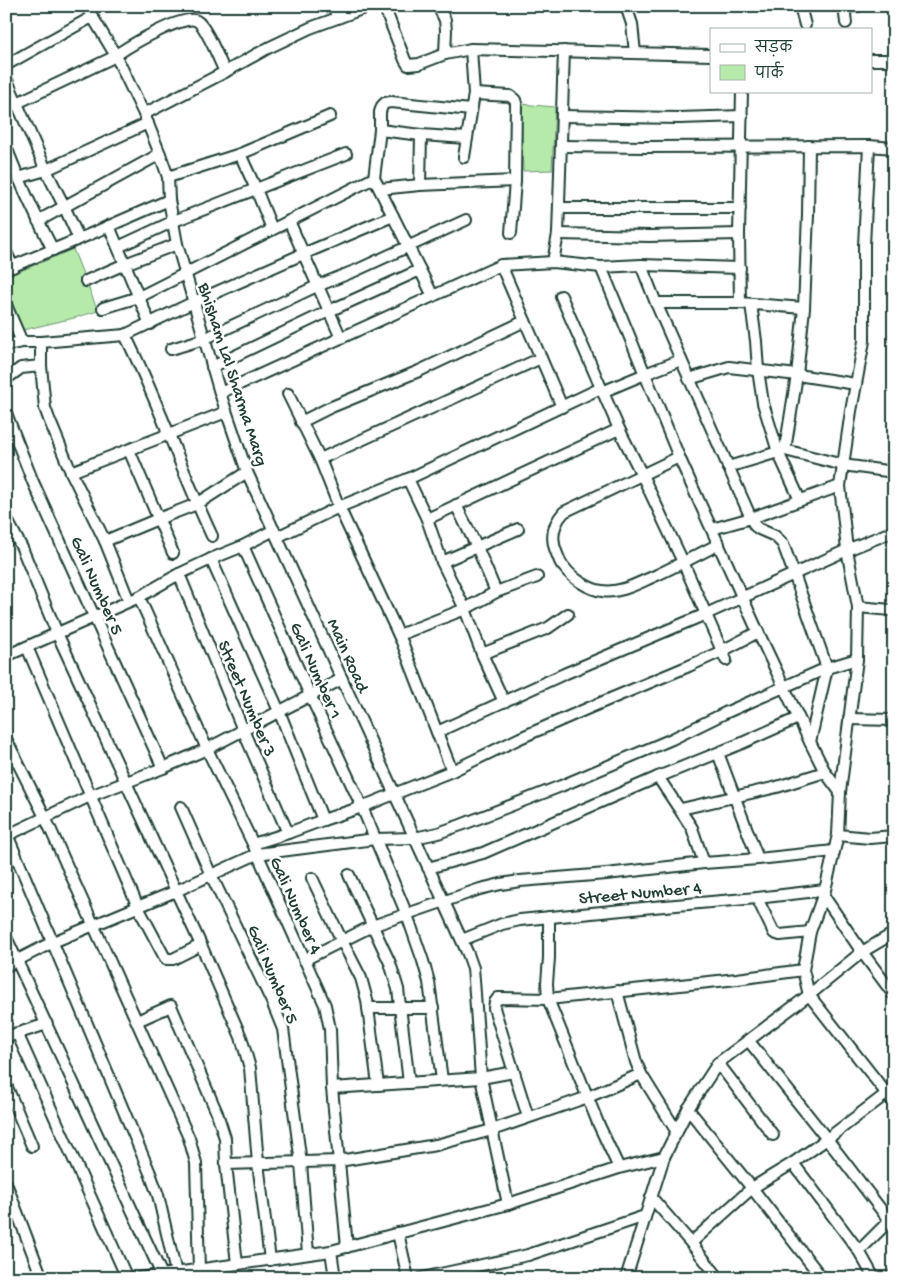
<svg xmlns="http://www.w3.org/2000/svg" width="900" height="1284" viewBox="0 0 900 1284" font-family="'Gochi Hand','Playpen Sans Deva',sans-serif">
<rect width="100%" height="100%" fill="#fff"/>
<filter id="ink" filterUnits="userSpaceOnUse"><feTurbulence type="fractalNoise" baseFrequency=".02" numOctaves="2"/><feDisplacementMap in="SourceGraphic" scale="10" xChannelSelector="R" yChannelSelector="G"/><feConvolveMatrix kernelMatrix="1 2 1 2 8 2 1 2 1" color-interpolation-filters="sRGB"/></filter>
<g filter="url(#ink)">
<g fill="#b6eaab" stroke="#6a9470">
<path d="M 521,104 L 555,107 L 552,170 L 523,171 Z"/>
<path d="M 73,249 L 98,311 L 74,318 L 6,334 L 6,277 Z"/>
</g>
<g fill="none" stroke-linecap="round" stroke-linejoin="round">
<defs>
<g id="street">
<path d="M 86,6 L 116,56 L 144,114 L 160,154 L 168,177 L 169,200 L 177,244 L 220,393 L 247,472 L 468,954 L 473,968 L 474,980 L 481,1078 L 508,1204"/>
<path d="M 333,6 L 338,18"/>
<path d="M 384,6 L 405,60 L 408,65 L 419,64 L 445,54 L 471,49"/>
<path d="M 438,6 L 445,20 L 446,30 L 445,54"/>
<path d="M 626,6 L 632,24 L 635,53"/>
<path d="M 800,6 L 805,25"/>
<path d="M 844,6 L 846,23"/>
<path d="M 844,7 L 858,6"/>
<path d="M 871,60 L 894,60"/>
<path d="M 6,65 L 92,17"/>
<path d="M 6,78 L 46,170 L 64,206 L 79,239"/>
<path d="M 474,94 L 510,96 L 515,100 L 516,103 L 515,181 L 511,233"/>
<path d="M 17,103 L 116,56 L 119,53 C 131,45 185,13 197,21 C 206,26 220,62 225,72"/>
<path d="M 144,114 L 225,72 L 268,48 L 310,28 L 370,6"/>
<path d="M 562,116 L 679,118 L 742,116"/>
<path d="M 380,130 L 421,135 L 467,138"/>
<path d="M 561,146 L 646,147 L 869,146 L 894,148"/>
<path d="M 869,146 L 864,245 L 864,341 L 851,411 L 840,486 L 847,550 L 858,607 L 857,659 L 840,792 L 838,835 L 825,890 L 810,932 L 803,970 L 809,995 L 894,1103"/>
<path d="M 6,147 C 20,183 36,217 53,250"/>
<path d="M 240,154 L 256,189 L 272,229"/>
<path d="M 464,157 L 474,94 L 471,49 L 711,55"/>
<path d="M 168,177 L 240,154 L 330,116"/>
<path d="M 18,178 L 46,170 L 148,123"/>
<path d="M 420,185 L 421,135"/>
<path d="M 380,189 L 420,185 L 515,181"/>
<path d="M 559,208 L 740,208"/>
<path d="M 38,221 L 160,154"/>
<path d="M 289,221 L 341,338"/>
<path d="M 109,226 L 150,324"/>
<path d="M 558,234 L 649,236 L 739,234"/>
<path d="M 118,247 L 174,221 L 346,154"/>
<path d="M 6,252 L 13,267"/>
<path d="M 553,262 L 558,234 L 564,51"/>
<path d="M 501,265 L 553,262 L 601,267 L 641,265 L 740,268"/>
<path d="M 641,265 L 656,303 L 751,518 L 755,526 L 759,529 L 775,536 L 783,544 L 794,574 L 827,668 L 857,659"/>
<path d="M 601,267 L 679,457 L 758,632 L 810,742 L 825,772 L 840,792"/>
<path d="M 6,269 L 79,239 L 169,200"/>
<path d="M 86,281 L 125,264 L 177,244"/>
<path d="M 433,296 L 374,178 L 380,130 L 380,112 L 382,106 L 385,103 L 391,102 L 471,110"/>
<path d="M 561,296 L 619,429 L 642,475 L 683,562 L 726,660"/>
<path d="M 656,303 L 740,303 L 804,308"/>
<path d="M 740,303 L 739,234 L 742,91"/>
<path d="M 751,304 L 756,341 L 758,370 L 763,403 L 778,452 L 800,500"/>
<path d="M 6,305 L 22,342"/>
<path d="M 103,308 L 139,297 L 374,178"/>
<path d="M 125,335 C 158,400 181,470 212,536"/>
<path d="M 6,345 L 22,342 L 41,342"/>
<path d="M 171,349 L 204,339 L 317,286 L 357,270 L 466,220"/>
<path d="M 41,366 L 45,408 L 49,419 L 71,472 L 105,541 L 129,601"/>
<path d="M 212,367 L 329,311 L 420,270"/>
<path d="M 6,379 L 21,368 L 41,366 L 41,342 L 125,335 L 194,302 L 303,254 L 393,216"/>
<path d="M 689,379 L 729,367 L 797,375 L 856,384"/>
<path d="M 601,388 L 408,479 L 427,519 L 619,429"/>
<path d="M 602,392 L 645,374 L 681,360"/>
<path d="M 220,393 L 501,265 L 562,407"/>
<path d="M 288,394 L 320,459 L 339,507 L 402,642 L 452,771"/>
<path d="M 6,413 L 33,482 L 163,768"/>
<path d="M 301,422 L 329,408 L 419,371 L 525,321"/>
<path d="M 129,450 L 173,553"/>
<path d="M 785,450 L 797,375 L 804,308 L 808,215 L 809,146"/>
<path d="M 679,457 L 564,512 C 553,524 550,538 557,554 C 559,558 560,564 564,567 C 572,578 588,589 602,591 C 621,594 640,582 657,575 C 678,565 698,555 719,544"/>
<path d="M 320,459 L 541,358"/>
<path d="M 728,467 L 785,450 L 843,465 L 894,472"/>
<path d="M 71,472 L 226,412"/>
<path d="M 456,505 L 477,547 L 496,592"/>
<path d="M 6,518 L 22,548 L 57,633 L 201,945 L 241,1037 L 250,1068 L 258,1163 L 270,1260"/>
<path d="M 427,519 L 442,562 L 465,609 L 482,654 L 504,702"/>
<path d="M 712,529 L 751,518 L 840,486"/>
<path d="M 277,537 L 339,507 L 408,479"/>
<path d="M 105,541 L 158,519 L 197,504 L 247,472"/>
<path d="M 243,546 L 310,695 L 362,807 L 407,915 L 423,961 L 429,982 L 442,1080"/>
<path d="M 211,559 L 279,711 L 323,820"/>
<path d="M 442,562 L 518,529"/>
<path d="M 179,574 L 243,730 L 288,833"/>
<path d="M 139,597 L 207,749 L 253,844 L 325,1005 L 330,1029 L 332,1088 L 347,1247"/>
<path d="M 858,607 L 891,610 L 894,609"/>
<path d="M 399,635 L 465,609 L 496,592 L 537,577"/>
<path d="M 27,647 L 138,907 L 164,956 L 166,959 L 173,959 L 201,945"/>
<path d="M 482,654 L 548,628 L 568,614"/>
<path d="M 6,656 L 139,597 L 179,574 L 211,559 L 243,546 L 274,530"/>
<path d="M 849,719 L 894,720"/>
<path d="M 437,732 L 564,674 L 706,614 L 847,550 L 894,531"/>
<path d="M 6,739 L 45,817 L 189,1138 L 196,1163 L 199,1270"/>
<path d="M 810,742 L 827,668"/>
<path d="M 718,753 L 758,859"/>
<path d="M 658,777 L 692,828 L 704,863"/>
<path d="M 181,807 L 211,875 L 272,1002 L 283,1029 L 301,1163 L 308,1254"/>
<path d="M 681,809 L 777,787 L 825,772"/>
<path d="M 6,832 L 150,1173 L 158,1195 L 176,1273"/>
<path d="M 838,835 L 870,838 L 894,836"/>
<path d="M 6,836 L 90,796 L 163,768 L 207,749 L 342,679"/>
<path d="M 253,844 L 288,833 L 323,820 L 362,807 L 394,794 L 452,771 L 520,738 L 591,707 L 689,666 L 722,651 L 758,632"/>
<path d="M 428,868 L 483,853 L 658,777 L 740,744 L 798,718"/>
<path d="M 349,875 L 390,963 L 398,989 L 409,1083"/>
<path d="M 312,878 L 342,941 L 361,978 L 367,1000 L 378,1085"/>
<path d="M 823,895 L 862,952 L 894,995"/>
<path d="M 757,898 L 774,933 L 780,935 L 810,932"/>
<path d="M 549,917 L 549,958 L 547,983 L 548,999 L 598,1123 L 619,1168"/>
<path d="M 6,937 L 162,1275"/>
<path d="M 462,940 L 502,924 L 520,920 L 653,907 L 757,898 L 825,890"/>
<path d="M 304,960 L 372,926 L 480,889 L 501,884 L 520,881 L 606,874 L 704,863 L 758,859 L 834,851"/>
<path d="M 6,966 L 53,942 L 176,891 L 257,854 L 375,839 L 414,838 L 438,833 L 461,825 L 561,786 L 672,739 L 725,713 L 827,668"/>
<path d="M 617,991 L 636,1062 L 641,1074 L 677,1132"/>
<path d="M 368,1008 L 433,1008"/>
<path d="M 137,1021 L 171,1006 L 217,1113 L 225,1138 L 226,1164 L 237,1264"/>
<path d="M 17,1033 L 127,1278"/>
<path d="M 6,1037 L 47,1024"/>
<path d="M 748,1040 L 827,1139 L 889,1220"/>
<path d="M 718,1063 L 773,1135"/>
<path d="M 6,1085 L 32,1146"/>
<path d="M 332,1088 L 481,1078 L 514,1072"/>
<path d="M 688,1109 L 752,1188 L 822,1278"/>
<path d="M 528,1117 L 494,1008 L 495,1002 L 498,998 L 548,999 L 737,979 L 803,970"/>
<path d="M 793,1163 L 859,1251 L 874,1278"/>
<path d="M 226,1164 L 339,1161 L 436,1145 L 492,1130 L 588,1097 L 641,1074"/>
<path d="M 6,1183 L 42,1278"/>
<path d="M 651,1197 L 691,1243 L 719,1278"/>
<path d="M 398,1233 L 408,1278"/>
<path d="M 691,1243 L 752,1188 L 793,1163 L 827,1139 L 894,1088"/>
<path d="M 331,1251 L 335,1278"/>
<path d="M 859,1251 L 894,1216"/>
<path d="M 139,1278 L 331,1251 L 508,1204 L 619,1168 L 664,1157"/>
<path d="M 422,1278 L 528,1255 L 645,1216"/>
<path d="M 626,1278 L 664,1157 L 688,1109 L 718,1063 L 809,995 L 862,952 L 894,933"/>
<path d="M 890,1278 L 894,1274"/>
</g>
</defs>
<use href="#street" stroke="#1f3d34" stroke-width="14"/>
<use href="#street" stroke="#fff" stroke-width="10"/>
</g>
</g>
<g text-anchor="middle" stroke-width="5" stroke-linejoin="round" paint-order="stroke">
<g font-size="18" fill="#1f3d34" stroke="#fff">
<text transform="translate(234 374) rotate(72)" y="6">Bhisham Lal Sharma Marg</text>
<text transform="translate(98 585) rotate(66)" y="6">Gali Number 5</text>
<text transform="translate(349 655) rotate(66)" y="6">Main Road</text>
<text transform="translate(317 670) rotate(66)" y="6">Gali Number 1</text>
<text transform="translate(248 698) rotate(67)" y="6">Street Number 3</text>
<text transform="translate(640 892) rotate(-5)" y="6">Street Number 4</text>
<text transform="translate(297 905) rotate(66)" y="6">Gali Number 4</text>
<text transform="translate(274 974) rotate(67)" y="6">Gali Number 5</text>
</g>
</g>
<rect width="900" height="1284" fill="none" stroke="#fff" stroke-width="25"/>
<rect x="12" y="12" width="875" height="1259" fill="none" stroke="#1f3d34" stroke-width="2" filter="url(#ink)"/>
<rect x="710" y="28" width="162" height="65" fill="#ffffff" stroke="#a5b1ae"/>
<rect x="720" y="44" width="25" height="8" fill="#ffffff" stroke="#a5b1ae"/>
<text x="755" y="52" font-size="15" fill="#1f3d34">सड़क</text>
<rect x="720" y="65" width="25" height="15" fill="#b6eaab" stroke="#a5b1ae"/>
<text x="755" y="78" font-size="15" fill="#1f3d34">पार्क</text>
</svg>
